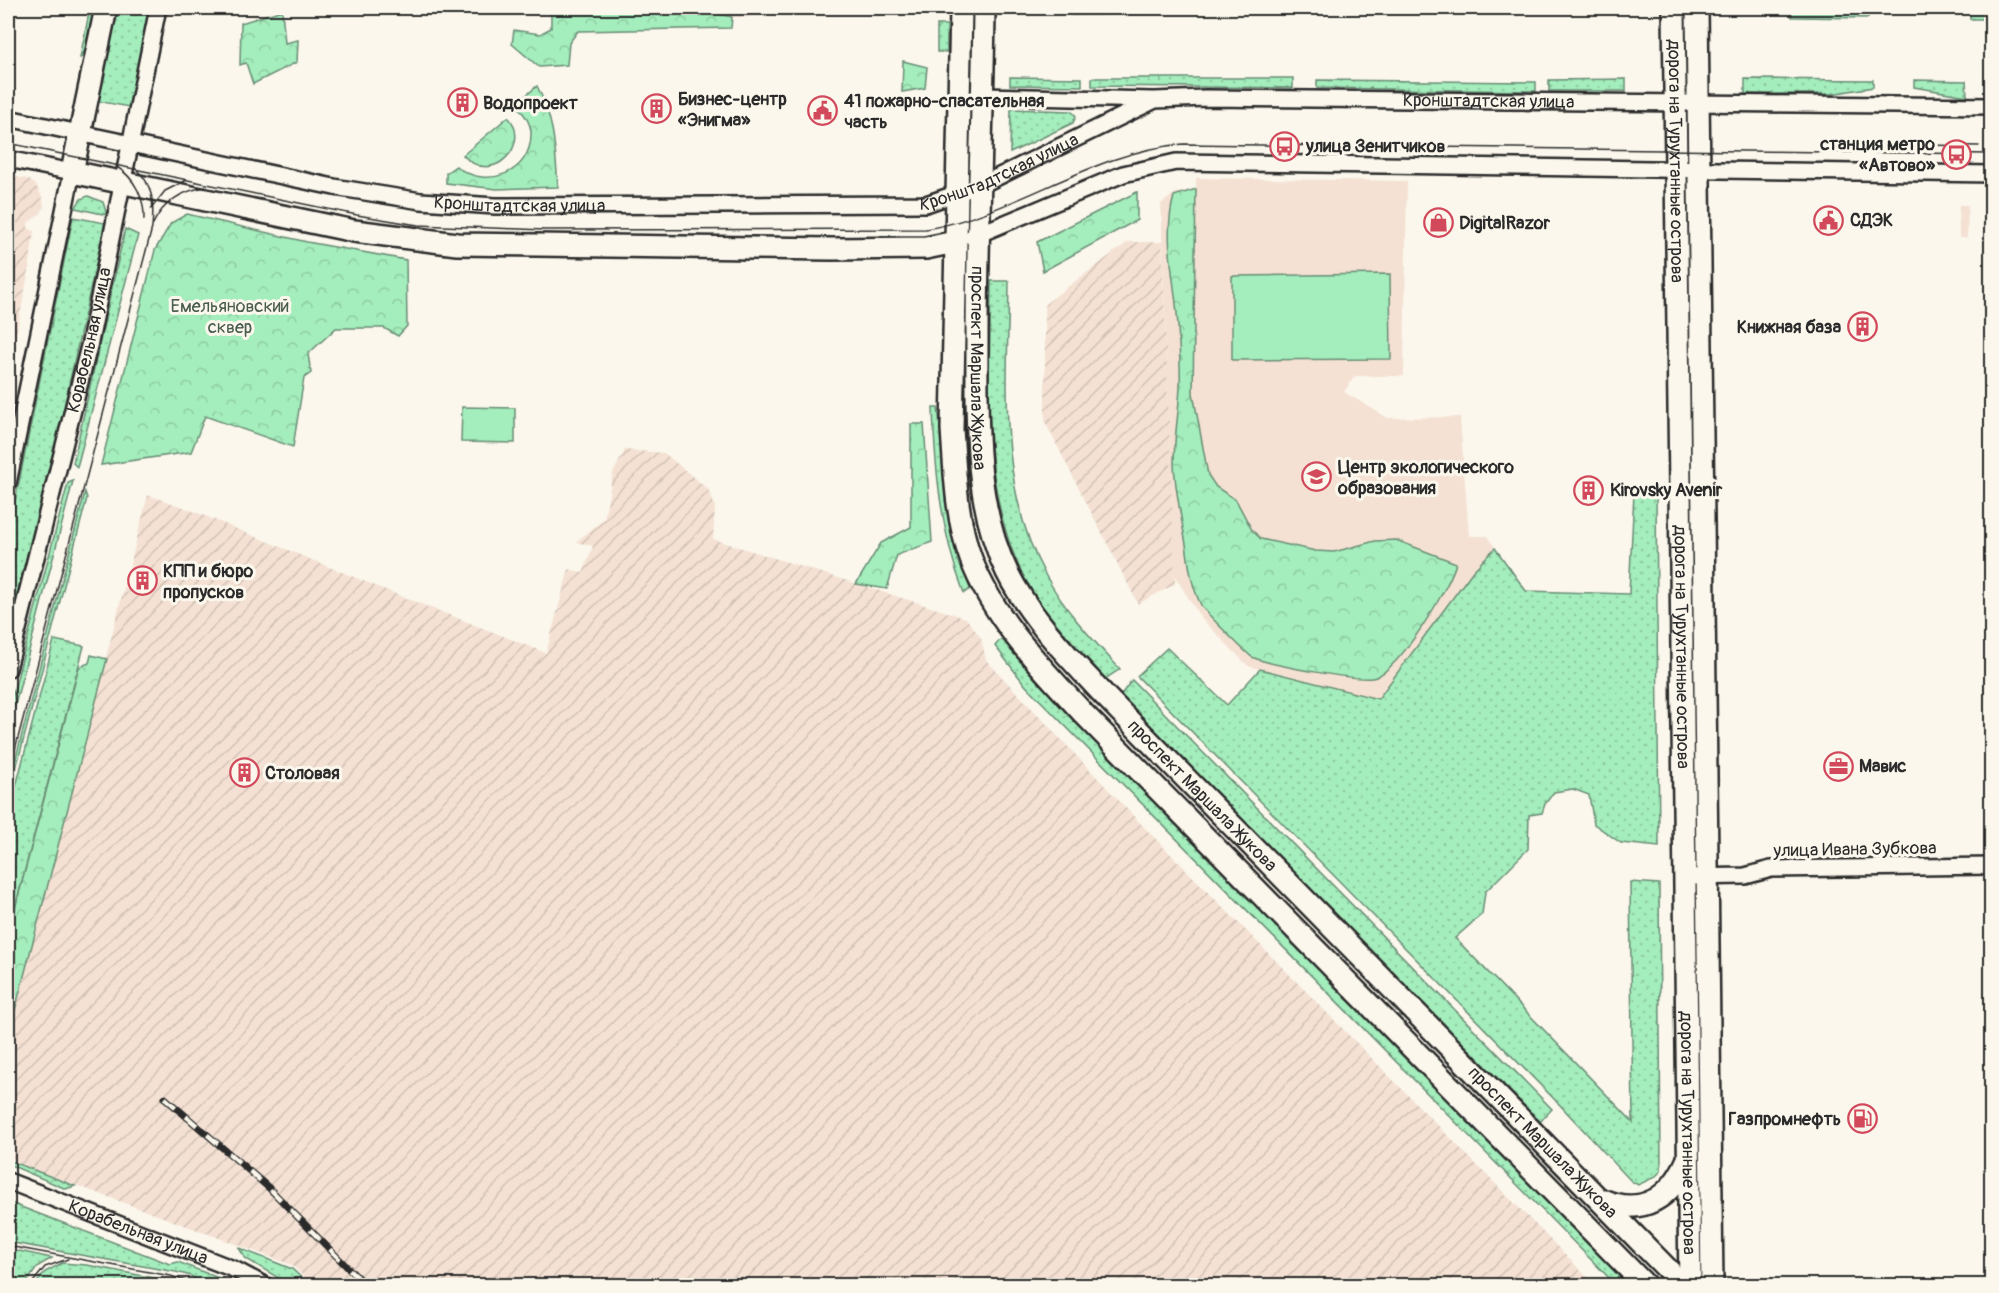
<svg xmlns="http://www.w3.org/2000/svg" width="1999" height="1293" viewBox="0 0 1999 1293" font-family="Pangolin,sans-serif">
<defs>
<pattern id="industrial-furrows" width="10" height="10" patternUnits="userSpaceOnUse" patternTransform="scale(1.5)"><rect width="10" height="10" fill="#f4e1d3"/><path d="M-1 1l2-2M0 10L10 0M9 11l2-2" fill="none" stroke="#d1c1b5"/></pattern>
<pattern id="grass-dots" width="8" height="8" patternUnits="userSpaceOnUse" patternTransform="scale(1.5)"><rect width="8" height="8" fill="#a4edbc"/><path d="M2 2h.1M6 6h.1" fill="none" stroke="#8dcba2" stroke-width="1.8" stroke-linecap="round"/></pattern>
<pattern id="forest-crowns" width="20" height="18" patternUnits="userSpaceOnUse" patternTransform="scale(1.5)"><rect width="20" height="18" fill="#a4edbc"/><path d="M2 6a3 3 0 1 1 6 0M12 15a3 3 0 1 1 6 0" fill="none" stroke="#8dcba2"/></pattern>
</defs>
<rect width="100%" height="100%" fill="#fbf7ec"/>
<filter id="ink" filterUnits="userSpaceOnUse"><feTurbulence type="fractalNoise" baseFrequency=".0167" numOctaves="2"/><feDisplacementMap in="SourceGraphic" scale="12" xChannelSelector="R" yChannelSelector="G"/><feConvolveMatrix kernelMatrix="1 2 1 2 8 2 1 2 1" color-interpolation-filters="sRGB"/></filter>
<g filter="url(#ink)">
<g fill="#f4e1d3">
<path d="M 656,8 L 814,8 L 814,11 L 755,11 L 749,17 L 656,18 Z"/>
<path d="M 1196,178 L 1407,181 L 1404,376 L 1355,376 L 1344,392 L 1388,418 L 1460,417 L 1469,536 L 1488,536 L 1495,548 L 1472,572 L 1378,699 L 1248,666 L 1201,618 L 1174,575 L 1161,204 L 1175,193 L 1196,189 Z"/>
<path d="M 1959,205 L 1968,205 L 1967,238 L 1959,238 Z"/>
</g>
<g fill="url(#industrial-furrows)">
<path d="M 8,176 L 28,179 L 36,185 L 43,199 L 44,207 L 41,213 L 28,223 L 28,228 L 34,231 L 29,270 L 8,374 L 8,229 L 11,215 L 8,210 Z"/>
<path d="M 1128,242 L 1162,242 L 1175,584 L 1138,604 L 1045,422 L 1045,304 Z"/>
<path d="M 625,450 L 664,453 L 708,489 L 715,506 L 713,539 L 966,618 L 981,638 L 986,660 L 1142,825 L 1595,1285 L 312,1285 L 292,1265 L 8,1160 L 8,1037 L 148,495 L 183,507 L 378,587 L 546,653 L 569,569 L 583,573 L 593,546 L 576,542 L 604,519 L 613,473 Z"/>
</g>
<g fill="url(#grass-dots)" stroke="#688c74" stroke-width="1.5">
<path d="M 90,8 L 96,8 L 86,56 L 80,58 Z"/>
<path d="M 116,8 L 149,8 L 129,107 L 97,101 Z"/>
<rect x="937" y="25" width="10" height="27"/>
<path d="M 1010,77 L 1082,78 L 1082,86 L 1010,85 Z"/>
<path d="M 1092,78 L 1293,78 L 1293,88 L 1092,86 Z"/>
<path d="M 1626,79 L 1626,91 L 1549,91 L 1549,80 Z"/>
<path d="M 1745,79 L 1873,80 L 1873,87 L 1831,94 L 1745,94 Z"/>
<path d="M 1317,80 L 1536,82 L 1536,91 L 1317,88 Z"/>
<path d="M 1914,80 L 1966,81 L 1967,96 L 1914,87 Z"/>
<path d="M 1011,109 L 1071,111 L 1076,116 L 1073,123 L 1010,153 Z"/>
<path d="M 88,196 L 103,202 L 107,215 L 75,208 L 81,199 Z"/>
<path d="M 73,217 L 105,223 L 54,452 L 8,628 L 10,587 L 8,587 L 8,536 Z"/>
<path d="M 125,229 L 138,235 L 77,467 L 73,463 Z"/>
<path d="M 991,281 L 1009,281 C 1008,378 996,487 1046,576 C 1065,611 1093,640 1120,669 L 1105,679 C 1082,655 1059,631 1040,604 C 976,512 990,387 991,281 Z"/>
<path d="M 933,408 L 938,408 L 952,527 L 970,589 L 964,593 C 941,534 935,470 933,408 Z"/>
<path d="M 73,481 L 8,732 L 8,713 L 68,483 Z"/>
<path d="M 85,492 L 87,498 L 8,799 L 8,788 Z"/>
<path d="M 1634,493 L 1656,493 L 1659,847 L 1621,843 L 1594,824 L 1589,795 L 1573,789 L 1554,792 L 1545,804 L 1542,813 L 1529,815 L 1528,849 L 1485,892 L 1482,914 L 1455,938 L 1633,1122 L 1630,882 L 1659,884 L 1661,1171 L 1655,1177 L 1638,1185 L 1631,1181 L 1559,1104 L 1137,676 L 1167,648 L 1227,705 L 1260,669 L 1378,699 L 1472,572 L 1495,548 L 1526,591 L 1629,594 Z"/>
<path d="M 54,640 L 84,646 L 8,934 L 8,817 Z"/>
<path d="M 1000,640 L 1004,641 L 1035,679 L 1623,1277 L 1616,1285 L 1026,686 L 995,646 Z"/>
<path d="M 1132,680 L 1552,1109 L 1540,1122 L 1120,696 Z"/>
<path d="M 8,1160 L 75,1186 L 66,1189 L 8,1164 Z"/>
<path d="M 8,1202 L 170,1264 L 178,1262 L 236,1285 L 206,1285 L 191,1276 L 176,1272 L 8,1242 Z"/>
<path d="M 239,1248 L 292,1269 L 309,1285 L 290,1285 L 245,1258 Z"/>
<path d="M 19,1251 L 52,1258 L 38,1266 L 25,1285 L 19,1285 L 8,1265 L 8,1254 Z"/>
<path d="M 62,1263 L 87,1265 L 190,1285 L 35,1285 L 45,1272 Z"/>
</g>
<g fill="url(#forest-crowns)" stroke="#688c74" stroke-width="1.5">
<path d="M 551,8 L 618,8 L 618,10 C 649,11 678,7 709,8 L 709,12 L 732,17 L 731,28 L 578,31 L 569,43 L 567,65 L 539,67 L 512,44 L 514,30 L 540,34 L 551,28 Z"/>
<path d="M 1072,8 L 1146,8 L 1138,14 L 1072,15 Z"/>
<path d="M 1792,8 L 1868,8 L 1868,18 L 1792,17 Z"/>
<rect x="1970" y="8" width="21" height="11"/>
<path d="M 282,10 L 285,43 L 298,40 L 297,62 L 253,84 L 246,63 L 240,65 L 241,23 Z"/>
<path d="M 903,61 L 927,67 L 925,88 L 902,92 Z"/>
<path d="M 537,86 C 555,121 555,148 558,187 L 497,189 L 446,183 L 446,173 L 456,166 C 485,190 532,174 531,133 C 531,122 523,113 516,104 Z"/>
<path d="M 508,117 C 533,143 492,188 463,155 Z"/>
<path d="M 1196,189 L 1193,393 L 1208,475 L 1216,487 L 1236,500 L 1252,530 L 1261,539 L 1316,551 L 1334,552 L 1375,541 L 1396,540 L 1456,563 C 1449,589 1401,666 1376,677 C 1364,683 1266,664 1252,657 C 1247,654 1203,610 1201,605 C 1191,585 1189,566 1186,544 C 1181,517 1175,490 1174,463 C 1174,437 1179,412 1180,386 C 1181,366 1179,346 1178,327 C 1176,283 1162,239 1174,196 Z"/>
<path d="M 1137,192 L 1137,220 L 1043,271 L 1037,242 Z"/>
<path d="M 187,214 L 307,242 L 406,260 L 407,326 L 398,336 L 384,328 L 336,328 L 308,354 L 311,373 L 304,378 L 293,447 L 205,416 L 191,452 L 101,465 L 155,250 L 171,223 Z"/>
<path d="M 911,424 L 924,424 L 932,542 L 897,555 L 887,589 L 856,584 L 881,543 L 911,527 Z"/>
<path d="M 91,655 L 107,659 L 8,1037 L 8,935 L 79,667 L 89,663 Z"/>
</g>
<g fill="#a4edbc" stroke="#688c74" stroke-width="1.5">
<path d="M 1390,274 L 1391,359 L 1232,360 L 1232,276 Z"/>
<path d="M 462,407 L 515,408 L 515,443 L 461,442 Z"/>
</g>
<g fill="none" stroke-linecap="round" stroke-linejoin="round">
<defs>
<g id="street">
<path d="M 983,96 L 1152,100"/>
<path id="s1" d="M 8,118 L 334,187 L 421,201 L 495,206 L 926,204 L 981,185 L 1155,100 L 1205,98 L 1992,106"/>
<path d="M 8,159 L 72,172 L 8,483"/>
<path d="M 972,237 L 1123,174 L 1176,162 L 1992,174"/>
<path id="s2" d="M 8,669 L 90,342 L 158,8"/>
<path d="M 1685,877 L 1745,876 L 1771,869 L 1992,866"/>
<path id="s3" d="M 8,1181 L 236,1270 L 266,1286"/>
</g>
<g id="secondary">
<path d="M 106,8 L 72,172 L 354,231 L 457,244 L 832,249 L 926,248 L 955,242"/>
<path d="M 961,8 L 952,429 C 955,472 956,519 971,559 C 994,620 1041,667 1083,713 L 1646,1286"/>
<path id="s4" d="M 984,8 C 983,118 977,229 977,339 C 977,415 973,502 1007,572 C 1031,620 1070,658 1106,697 L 1684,1286"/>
<path id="s5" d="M 1674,8 L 1690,1286"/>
<path d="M 1697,8 L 1712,1286"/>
<path d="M 1602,1200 C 1643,1217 1671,1198 1688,1159"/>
</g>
</defs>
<use href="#street" stroke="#2b2b2b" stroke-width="20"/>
<use href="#secondary" stroke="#2b2b2b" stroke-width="26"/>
<use href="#street" stroke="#fbf7ec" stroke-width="15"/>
<use href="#secondary" stroke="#fbf7ec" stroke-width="21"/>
<g stroke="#2b2b2b" stroke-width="1.5">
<path d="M 8,143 L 357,215 L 418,225 L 545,230 L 926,229 C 1016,214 1091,152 1183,144 L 1992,154"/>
<path d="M 1922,145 L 1979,146"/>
<path d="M 117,167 C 135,178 145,199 144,220"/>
<path d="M 151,209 L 165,191 L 187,180"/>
<path d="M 153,224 C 163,202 183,190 207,187"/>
<path d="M 8,776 L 152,228 C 154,205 154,185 136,169"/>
<path d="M 8,1246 L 171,1276 L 200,1286"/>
<path d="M 8,1270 L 15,1286"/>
<path d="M 30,1286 L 45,1267 L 68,1259"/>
</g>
<defs>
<path id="rail" d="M 165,1098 L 269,1188 L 366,1286"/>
</defs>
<use href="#rail" stroke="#2b2b2b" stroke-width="7"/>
<use href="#rail" stroke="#fbf7ec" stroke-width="4.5" stroke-dasharray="14" stroke-linecap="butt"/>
</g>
</g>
<defs>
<symbol id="building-ring" viewBox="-11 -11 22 22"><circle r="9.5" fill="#fbf7ec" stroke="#d1495b" stroke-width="1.5"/><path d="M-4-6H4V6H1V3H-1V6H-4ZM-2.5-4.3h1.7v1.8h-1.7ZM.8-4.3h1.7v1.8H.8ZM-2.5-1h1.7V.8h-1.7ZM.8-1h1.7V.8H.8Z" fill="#d1495b"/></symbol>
<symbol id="civic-ring" viewBox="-11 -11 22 22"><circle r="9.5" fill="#fbf7ec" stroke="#d1495b" stroke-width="1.5"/><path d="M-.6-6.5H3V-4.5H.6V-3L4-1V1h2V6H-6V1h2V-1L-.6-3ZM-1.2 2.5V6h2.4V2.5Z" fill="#d1495b"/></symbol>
<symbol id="bus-ring" viewBox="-11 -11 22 22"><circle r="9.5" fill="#fbf7ec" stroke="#d1495b" stroke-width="1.5"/><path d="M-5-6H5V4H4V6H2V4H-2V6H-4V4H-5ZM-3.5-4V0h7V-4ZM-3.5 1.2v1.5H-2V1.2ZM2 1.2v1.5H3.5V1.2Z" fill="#d1495b"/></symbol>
<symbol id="shop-ring" viewBox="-11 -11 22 22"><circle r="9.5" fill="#fbf7ec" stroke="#d1495b" stroke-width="1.5"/><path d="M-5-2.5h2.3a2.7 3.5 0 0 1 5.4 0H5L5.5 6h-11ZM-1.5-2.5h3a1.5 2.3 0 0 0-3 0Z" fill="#d1495b"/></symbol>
<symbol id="school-ring" viewBox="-11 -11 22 22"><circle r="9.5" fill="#fbf7ec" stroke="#d1495b" stroke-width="1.5"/><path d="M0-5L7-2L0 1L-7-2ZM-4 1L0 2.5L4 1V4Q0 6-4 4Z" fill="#d1495b"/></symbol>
<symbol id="office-ring" viewBox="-11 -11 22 22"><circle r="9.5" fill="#fbf7ec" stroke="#d1495b" stroke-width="1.5"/><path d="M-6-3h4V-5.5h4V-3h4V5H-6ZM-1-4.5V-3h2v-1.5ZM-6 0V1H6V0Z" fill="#d1495b"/></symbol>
<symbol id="fuel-ring" viewBox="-11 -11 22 22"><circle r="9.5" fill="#fbf7ec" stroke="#d1495b" stroke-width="1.5"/><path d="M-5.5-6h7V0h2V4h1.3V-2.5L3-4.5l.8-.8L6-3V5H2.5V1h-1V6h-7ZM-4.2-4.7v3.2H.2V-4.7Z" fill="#d1495b"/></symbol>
</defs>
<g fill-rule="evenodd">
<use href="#building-ring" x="446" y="86" width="33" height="33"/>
<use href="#building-ring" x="640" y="92" width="33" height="33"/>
<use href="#civic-ring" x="806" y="94" width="33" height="33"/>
<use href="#bus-ring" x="1268" y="130" width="33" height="33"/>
<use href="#bus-ring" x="1940" y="138" width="33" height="33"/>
<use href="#civic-ring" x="1812" y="204" width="33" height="33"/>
<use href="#shop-ring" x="1422" y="206" width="33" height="33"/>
<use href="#building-ring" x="1846" y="310" width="33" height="33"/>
<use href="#school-ring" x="1300" y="460" width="33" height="33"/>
<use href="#building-ring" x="1572" y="474" width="33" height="33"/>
<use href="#building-ring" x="126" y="564" width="33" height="33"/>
<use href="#office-ring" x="1822" y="750" width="33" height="33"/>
<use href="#building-ring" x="228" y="756" width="33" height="33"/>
<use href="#fuel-ring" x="1846" y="1102" width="33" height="33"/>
</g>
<g text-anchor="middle" stroke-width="6" stroke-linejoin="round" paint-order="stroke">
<g font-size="18" font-weight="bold" fill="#2b2b2b" stroke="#fbf7ec" text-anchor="start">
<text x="678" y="105">Бизнес-центр<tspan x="678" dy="21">«Энигма»</tspan></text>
<text x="844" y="107">41 пожарно-спасательная<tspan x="844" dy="21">часть</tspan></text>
<text x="483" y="109">Водопроект</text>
<text x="1935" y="150" text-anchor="end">станция метро<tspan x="1935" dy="21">«Автово»</tspan></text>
<text x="1306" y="152">улица Зенитчиков</text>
<text x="1850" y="226">СДЭК</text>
<text x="1459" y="229">DigitalRazor</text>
<text x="1841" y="333" text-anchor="end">Книжная база</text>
<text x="1338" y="473">Центр экологического<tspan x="1338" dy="21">образования</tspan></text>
<text x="1610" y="496">Kirovsky Avenir</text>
<text x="163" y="577">КПП и бюро<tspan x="163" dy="21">пропусков</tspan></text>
<text x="1859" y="772">Мавис</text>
<text x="265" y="779">Столовая</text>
<text x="1841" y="1125" text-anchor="end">Газпромнефть</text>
</g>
<g font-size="18" fill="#2b2b2b" stroke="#fbf7ec">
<text dy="6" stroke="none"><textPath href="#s1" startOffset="1512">Кронштадтская улица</textPath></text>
<text dy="6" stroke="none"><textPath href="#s5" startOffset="153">дорога на Турухтанные острова</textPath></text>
<text dy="6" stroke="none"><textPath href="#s1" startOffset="1006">Кронштадтская улица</textPath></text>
<text dy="6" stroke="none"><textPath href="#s1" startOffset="520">Кронштадтская улица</textPath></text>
<text dy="6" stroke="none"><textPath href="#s2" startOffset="339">Корабельная улица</textPath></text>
<text dy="6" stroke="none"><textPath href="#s4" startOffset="360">проспект Маршала Жукова</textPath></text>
<text dy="6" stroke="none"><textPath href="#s5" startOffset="639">дорога на Турухтанные острова</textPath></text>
<text dy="6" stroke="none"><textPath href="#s4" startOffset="866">проспект Маршала Жукова</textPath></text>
<text transform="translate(1855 849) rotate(-1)" y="6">улица Ивана Зубкова</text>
<text dy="6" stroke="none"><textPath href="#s5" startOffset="1125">дорога на Турухтанные острова</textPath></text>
<text dy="6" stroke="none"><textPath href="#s4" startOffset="1352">проспект Маршала Жукова</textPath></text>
<text dy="6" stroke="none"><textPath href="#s3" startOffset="140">Корабельная улица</textPath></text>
</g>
<g font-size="18" fill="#495c4f" stroke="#fbf7ec">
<text x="230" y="312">Емельяновский<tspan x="230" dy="21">сквер</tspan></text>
</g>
</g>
<rect width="1999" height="1293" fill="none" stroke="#fbf7ec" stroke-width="30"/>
<rect x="15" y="15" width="1969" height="1263" fill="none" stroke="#2b2b2b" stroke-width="2" filter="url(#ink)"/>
</svg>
